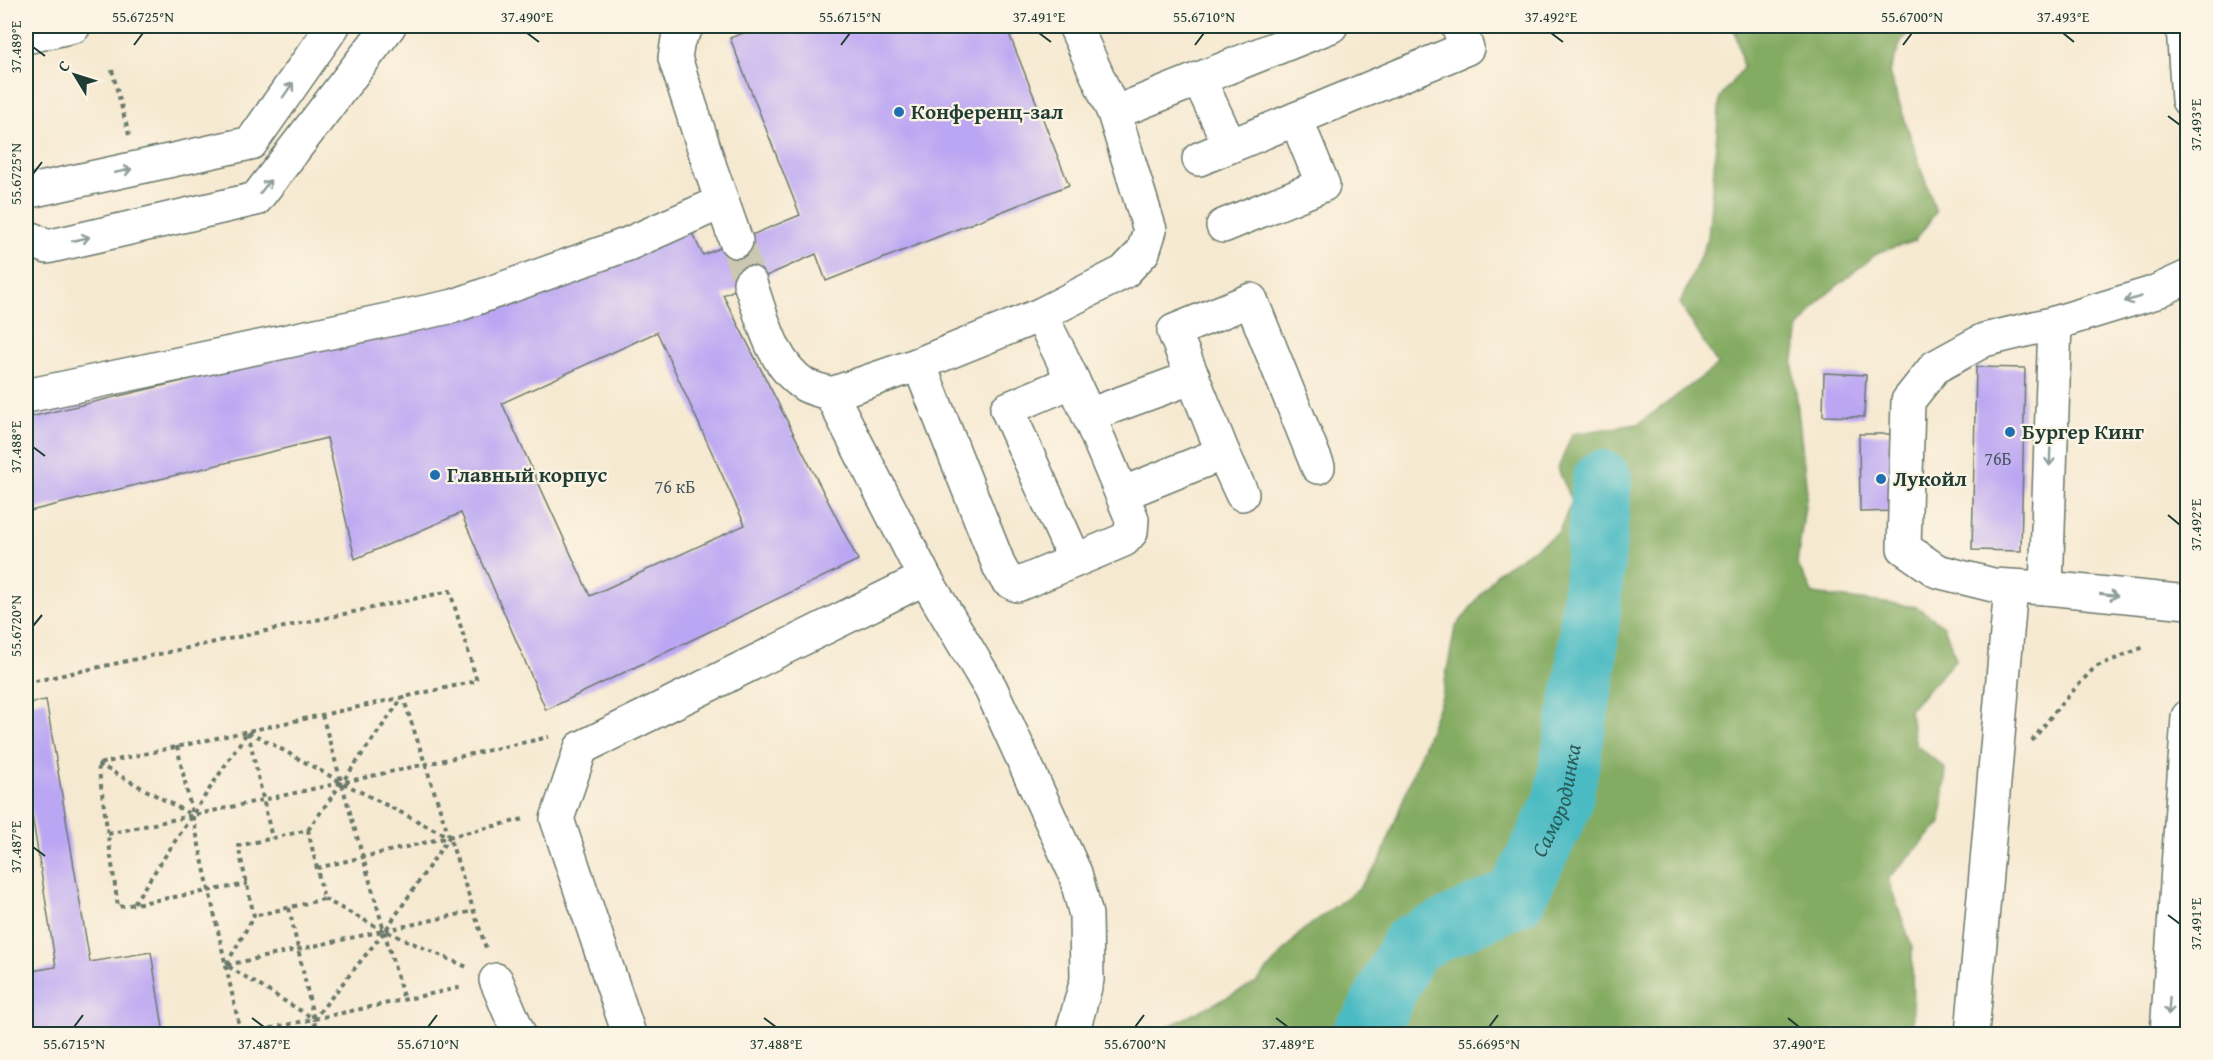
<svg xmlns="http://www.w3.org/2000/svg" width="2213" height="1060" viewBox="0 0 2213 1060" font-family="'Gentium Book Plus',serif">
<rect width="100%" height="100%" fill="#fcf5e5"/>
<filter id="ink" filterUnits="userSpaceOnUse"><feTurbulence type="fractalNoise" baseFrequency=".0167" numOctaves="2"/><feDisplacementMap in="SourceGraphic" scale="12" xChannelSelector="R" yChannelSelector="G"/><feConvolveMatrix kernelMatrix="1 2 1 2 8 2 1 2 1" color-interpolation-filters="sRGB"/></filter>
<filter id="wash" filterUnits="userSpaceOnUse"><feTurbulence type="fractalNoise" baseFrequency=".008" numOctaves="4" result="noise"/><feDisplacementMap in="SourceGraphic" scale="24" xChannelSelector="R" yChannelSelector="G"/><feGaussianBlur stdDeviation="1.35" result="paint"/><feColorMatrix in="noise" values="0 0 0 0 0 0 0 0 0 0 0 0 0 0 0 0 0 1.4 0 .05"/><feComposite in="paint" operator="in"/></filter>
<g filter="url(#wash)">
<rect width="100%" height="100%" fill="#f6e9d1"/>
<path fill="#84ab62" stroke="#52744b" stroke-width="1.5" d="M 1734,26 L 1916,26 L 1902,40 L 1889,73 L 1936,212 L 1915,241 L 1879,252 L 1821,299 L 1799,328 L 1793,365 L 1807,492 L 1797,563 L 1813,594 L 1917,607 L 1944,626 L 1956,659 L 1909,710 L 1916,745 L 1946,769 L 1941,823 L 1888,879 L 1912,947 L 1913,1034 L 1153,1034 L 1256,983 L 1302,931 L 1358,889 L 1380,861 L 1442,697 L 1455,628 L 1498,572 L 1558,533 L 1572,501 L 1558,469 L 1572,434 L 1638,424 L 1718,365 L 1680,304 L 1708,238 L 1720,97 L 1743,68 Z"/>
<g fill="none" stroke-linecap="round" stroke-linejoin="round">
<path stroke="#4cbbc3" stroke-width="60" id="s1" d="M 1362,1034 L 1369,1028 L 1410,945 L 1517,896 L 1562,805 L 1585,677 L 1602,480"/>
</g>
<g id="blocks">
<g fill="#bba6f3" fill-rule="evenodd">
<path d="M 762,26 L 1006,26 L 1069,185 L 826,281 L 816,254 L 723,295 L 858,560 L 546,710 L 461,513 L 355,559 L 327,438 L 26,512 L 26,418 L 457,316 L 690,229 L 703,255 L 800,215 L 730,38 ZM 657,332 L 745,525 L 590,596 L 502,403 Z"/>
<path d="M 1976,367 L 2025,368 L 2021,551 L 1972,550 Z"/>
<path d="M 1824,373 L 1866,375 L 1864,417 L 1823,416 Z"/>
<path d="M 1859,434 L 1894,434 L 1894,511 L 1860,512 Z"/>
<path d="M 46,700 L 90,962 L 151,952 L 164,1034 L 26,1034 L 26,972 L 56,967 L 26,776 L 26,704 Z"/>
</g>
</g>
</g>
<g filter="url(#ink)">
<use href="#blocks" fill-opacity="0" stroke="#6a796b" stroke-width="1.5"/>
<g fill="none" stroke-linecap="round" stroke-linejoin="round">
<path stroke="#cbc7b2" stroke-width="33" stroke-dasharray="33 16" stroke-linecap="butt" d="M 736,241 L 750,283"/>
<defs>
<g id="minor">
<path d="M 687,26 L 678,39 L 675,58 L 711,170 L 736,241"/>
<path d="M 1199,79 L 1230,146"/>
<path d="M 1114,113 L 1331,26"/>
<path d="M 1199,159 L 1467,48 L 1458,26"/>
<path d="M 26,192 L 251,143 L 333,26"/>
<path d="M 1223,226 L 1323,185 L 1296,119"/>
<path d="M 26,236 L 47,247 L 256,199 L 389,26"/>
<path d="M 2188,277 L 2153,293 L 2055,323 L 2046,588 L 2188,602"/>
<path d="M 750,283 C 763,319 771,363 805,385 C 812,389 823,391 831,394"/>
<path d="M 919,364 L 1000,568 L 1007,580 L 1017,585 L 1124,540 L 1131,532 L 1132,519 C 1103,450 1076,381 1040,315"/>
<path d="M 1073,381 L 1007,409 L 1075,560"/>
<path d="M 26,396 L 454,306 L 628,244 L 722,202"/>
<path d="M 1089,415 L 1193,377"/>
<path d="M 1223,453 L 1242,494"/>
<path d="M 1122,494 L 1223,453 L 1174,331 L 1251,300 L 1318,467"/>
<path d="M 925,578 L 831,394 L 919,364 L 1040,315 L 1124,272 L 1143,252 L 1150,230 L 1114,113 L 1075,26"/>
<path d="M 2046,588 L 1993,585 L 1937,571 L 1904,548 L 1908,401 L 1935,367 L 1984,340 L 2055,323"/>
<path d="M 496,980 L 519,1034"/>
<path d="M 629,1034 L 557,819 L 581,748 L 925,578 L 991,689 L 1075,873 L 1086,915 L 1087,980 L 1072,1034"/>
<path d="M 1972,1034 L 2011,587"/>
</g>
<g id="major">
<path d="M 2183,26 L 2188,100"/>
<path d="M 26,37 L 74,26"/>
<path d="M 2167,1034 L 2188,717"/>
</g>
</defs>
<use href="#minor" stroke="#6a796b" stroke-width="36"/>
<use href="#major" stroke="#6a796b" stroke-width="36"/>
<g stroke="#6a796b" stroke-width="4" stroke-dasharray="4.5 4.5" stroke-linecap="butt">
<path d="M 112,70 L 129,135"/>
<path d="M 26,683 L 450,591 L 477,681 L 98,764 L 118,907 L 247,884"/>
<path d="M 322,715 L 404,1000"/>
<path d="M 248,732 L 272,838"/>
<path d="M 2032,741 L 2060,705 L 2095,667 L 2144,647"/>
<path d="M 177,746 L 241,1034"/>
<path d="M 98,764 L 192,815"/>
<path d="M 308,830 L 403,697 L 487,951"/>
<path d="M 108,834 L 549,737"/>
<path d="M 317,868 L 524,819"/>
<path d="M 324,899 L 385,931 L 467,967"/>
<path d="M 134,903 L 248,731 L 341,782 L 449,837 L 385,931 L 314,1019 L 226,965 L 254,916 L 238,846 L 308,830 L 324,899 L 254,916"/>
<path d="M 289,908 L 317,1034"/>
<path d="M 227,965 L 474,911"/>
<path d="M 244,1034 L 463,987"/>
</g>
<use href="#minor" stroke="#fff" stroke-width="33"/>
<use href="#major" stroke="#fff" stroke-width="33"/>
</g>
<defs><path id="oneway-shaft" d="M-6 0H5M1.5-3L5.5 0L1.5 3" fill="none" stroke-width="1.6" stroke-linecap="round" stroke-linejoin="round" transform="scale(1.5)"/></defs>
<g stroke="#8f9e9a">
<use href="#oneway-shaft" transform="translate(288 90) rotate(-55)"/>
<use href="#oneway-shaft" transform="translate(123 171) rotate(-13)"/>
<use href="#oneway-shaft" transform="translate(265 187) rotate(-52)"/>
<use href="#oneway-shaft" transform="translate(81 239) rotate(-13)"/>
<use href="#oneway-shaft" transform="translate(2133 299) rotate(163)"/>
<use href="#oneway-shaft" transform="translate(2050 457) rotate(92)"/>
<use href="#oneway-shaft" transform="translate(2109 595) rotate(7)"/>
<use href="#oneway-shaft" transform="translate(2169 1006) rotate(94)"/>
</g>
</g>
<path fill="none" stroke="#1f3d34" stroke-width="2" d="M 527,33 L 539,42M 1039,33 L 1051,42M 1551,33 L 1563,42M 2063,33 L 2074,42M 134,45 L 143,33M 841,45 L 850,33M 1195,45 L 1204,33M 1903,45 L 1912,33M 33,47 L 45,56M 2168,116 L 2180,125M 33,174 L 42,162M 33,447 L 45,456M 2168,515 L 2180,525M 33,626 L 42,615M 33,847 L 45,856M 2168,915 L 2180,924M 252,1018 L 264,1027M 764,1018 L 776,1027M 1276,1018 L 1288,1027M 1788,1018 L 1799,1027M 74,1027 L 83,1015M 428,1027 L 437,1015M 1135,1027 L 1144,1015M 1489,1027 L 1498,1015"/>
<g fill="#1f6fb2" stroke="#fcf5e5" stroke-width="2">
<circle cx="899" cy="112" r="6"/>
<circle cx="2010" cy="432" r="6"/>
<circle cx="435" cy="475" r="6"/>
<circle cx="1881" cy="479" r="6"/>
</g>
<g text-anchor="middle" stroke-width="4.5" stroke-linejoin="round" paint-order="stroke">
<g font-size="18" fill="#465764">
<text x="1998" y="465">76Б</text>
<text x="675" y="493">76 кБ</text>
</g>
<g font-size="21" font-weight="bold" fill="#1f3d34" stroke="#fcf5e5" text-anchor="start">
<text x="911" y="119">Конференц-зал</text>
<text x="2022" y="439">Бургер Кинг</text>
<text x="447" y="482">Главный корпус</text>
<text x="1893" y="486">Лукойл</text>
</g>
<g font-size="22" font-style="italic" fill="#2a5c58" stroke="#fcf5e5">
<text dy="8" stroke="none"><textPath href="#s1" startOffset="324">Самородинка</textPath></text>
</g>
</g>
<rect width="2213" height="1060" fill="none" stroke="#fcf5e5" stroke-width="66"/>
<g transform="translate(75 75) rotate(308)" stroke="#fcf5e5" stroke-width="4.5" paint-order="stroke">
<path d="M0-4.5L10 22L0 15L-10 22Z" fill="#1f3d34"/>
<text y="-9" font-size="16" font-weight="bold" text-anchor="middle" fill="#1f3d34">С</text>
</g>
<rect x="33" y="33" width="2147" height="994" fill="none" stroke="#1f3d34" stroke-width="2"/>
<g font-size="15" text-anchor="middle" fill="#1f3d34">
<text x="143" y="22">55.6725°N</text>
<text x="527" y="22">37.490°E</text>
<text x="850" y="22">55.6715°N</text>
<text x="1039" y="22">37.491°E</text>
<text x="1204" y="22">55.6710°N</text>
<text x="1551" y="22">37.492°E</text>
<text x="1912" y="22">55.6700°N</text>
<text x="2063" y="22">37.493°E</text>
<text transform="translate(16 47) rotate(-90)" y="5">37.489°E</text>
<text transform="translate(2196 125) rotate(-90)" y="5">37.493°E</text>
<text transform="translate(16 174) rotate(-90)" y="5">55.6725°N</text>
<text transform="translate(16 447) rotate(-90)" y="5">37.488°E</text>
<text transform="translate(2196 525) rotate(-90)" y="5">37.492°E</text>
<text transform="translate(16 626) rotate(-90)" y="5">55.6720°N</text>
<text transform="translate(16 847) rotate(-90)" y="5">37.487°E</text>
<text transform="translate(2196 924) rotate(-90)" y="5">37.491°E</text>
<text x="74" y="1049">55.6715°N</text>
<text x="264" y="1049">37.487°E</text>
<text x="428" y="1049">55.6710°N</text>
<text x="776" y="1049">37.488°E</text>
<text x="1135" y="1049">55.6700°N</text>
<text x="1288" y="1049">37.489°E</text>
<text x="1489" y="1049">55.6695°N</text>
<text x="1799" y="1049">37.490°E</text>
</g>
</svg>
